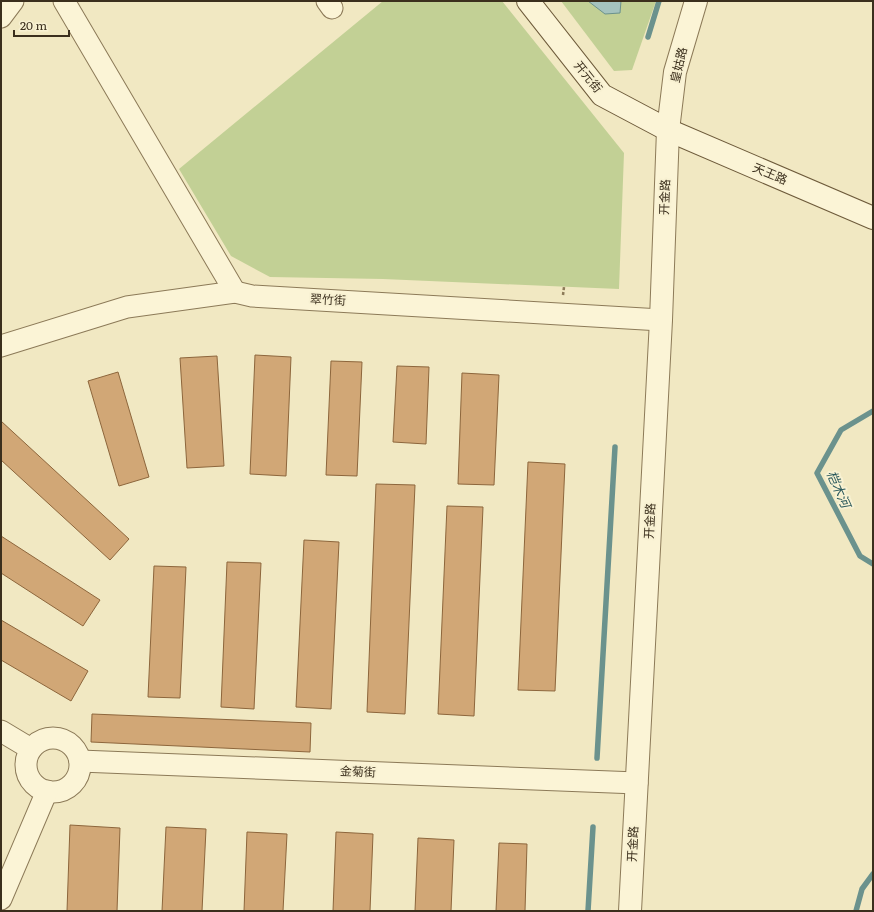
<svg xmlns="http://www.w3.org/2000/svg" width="874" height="912" viewBox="0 0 874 912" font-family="Literata,'Noto Sans SC',serif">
<rect width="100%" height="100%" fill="#f1e8c2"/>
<g fill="#c2d095">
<path d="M 383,1 L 502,1 L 624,153 L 619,289 L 383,279 L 270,277 L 231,256 L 179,169 Z"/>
<path d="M 561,1 L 656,1 L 632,70 L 614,71 Z"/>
</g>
<path fill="#a5c3be" stroke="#6b928d" d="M 588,1 L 621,1 L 620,13 L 605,14 Z"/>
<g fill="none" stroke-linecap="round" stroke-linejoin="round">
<g stroke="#6b928d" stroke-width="5.5">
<path d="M 648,37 L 659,1"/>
<path d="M 873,411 L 841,430 L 817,473 L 860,556 L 873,564"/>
<path d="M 597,758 L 615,447"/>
<path d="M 588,911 L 593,827"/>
<path d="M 856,911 L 862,889 L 873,874"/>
</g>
</g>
<g fill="#d1a776" stroke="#8d663c">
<path d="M 255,355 L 291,357 L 286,476 L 250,474 Z"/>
<path d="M 217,356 L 224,466 L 187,468 L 180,358 Z"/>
<path d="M 331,361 L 362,362 L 357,476 L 326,475 Z"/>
<path d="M 397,366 L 429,367 L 426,444 L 393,442 Z"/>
<path d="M 118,372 L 149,477 L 119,486 L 88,381 Z"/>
<path d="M 462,373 L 499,375 L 494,485 L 458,484 Z"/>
<path d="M 1,421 L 129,539 L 110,560 L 1,460 Z"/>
<path d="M 528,462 L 565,464 L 555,691 L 518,690 Z"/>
<path d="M 376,484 L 415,485 L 405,714 L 367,712 Z"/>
<path d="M 447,506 L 483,507 L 474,716 L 438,714 Z"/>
<path d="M 1,536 L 100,600 L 83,626 L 1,573 Z"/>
<path d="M 304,540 L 339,542 L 331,709 L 296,707 Z"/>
<path d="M 227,562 L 261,563 L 254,709 L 221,707 Z"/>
<path d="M 154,566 L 186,567 L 180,698 L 148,697 Z"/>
<path d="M 1,620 L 88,671 L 71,701 L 1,660 Z"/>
<path d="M 92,714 L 311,723 L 310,752 L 91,742 Z"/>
<path d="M 70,825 L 120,828 L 117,911 L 67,911 Z"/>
<path d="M 166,827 L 206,829 L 202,911 L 162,911 Z"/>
<path d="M 247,832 L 287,834 L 283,911 L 244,911 Z"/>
<path d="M 336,832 L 373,834 L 370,911 L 333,911 Z"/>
<path d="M 418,838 L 454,840 L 451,911 L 415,911 Z"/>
<path d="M 499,843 L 527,844 L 525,911 L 496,911 Z"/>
</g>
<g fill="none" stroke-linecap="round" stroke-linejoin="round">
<defs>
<g id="minor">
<path d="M 64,1 L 235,292"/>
<path d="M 327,1 L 332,8"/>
<path d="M 1,17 L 13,1"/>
<path d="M 1,346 L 127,307 L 235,292 L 252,296 L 661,320"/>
<path d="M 1,731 L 31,749"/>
<circle cx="53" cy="765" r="27"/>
<path d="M 80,761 L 637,783"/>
<path d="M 1,899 L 47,791"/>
</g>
<path id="tertiary" d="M 630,911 L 661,320 L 668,130 L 675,72 L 696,1"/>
<path id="secondary" d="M 528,1 L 602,95 L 668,130 L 873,218"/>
</defs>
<use href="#minor" stroke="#8c7a58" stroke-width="23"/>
<use href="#tertiary" stroke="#8c7a58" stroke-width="24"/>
<use href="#secondary" stroke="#6e5b3b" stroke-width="24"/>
<path stroke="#8c7a58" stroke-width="2.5" stroke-dasharray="3 2" stroke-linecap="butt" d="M 563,295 L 564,287"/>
<use href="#minor" stroke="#fbf4d6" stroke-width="21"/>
<use href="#tertiary" stroke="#fbf4d6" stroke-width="22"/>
<use href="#secondary" stroke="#fbf4d6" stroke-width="22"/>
</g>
<g text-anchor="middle" stroke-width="4" stroke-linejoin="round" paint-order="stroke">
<g font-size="12" fill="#3b2f1d" stroke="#f8f1d2">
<text transform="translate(679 65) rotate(-77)" y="4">皇姑路</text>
<text transform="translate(588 77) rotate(51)" y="4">开元街</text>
<text transform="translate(770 174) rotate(23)" y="4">天王路</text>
<text transform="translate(665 197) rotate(-88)" y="4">开金路</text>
<text transform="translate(328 300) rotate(3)" y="4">翠竹街</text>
<text transform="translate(650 521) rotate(-87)" y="4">开金路</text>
<text transform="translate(358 772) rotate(2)" y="4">金菊街</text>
<text transform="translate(633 844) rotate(-87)" y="4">开金路</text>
</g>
<g font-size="13" font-style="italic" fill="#2b595c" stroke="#f8f1d2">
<text transform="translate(839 489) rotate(66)" y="5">桤木河</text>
</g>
</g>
<rect width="874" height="912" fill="none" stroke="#3b2f1d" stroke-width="4"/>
<path d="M14 30v6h55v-6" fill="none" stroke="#3b2f1d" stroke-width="2"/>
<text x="20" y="30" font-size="12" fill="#3b2f1d" stroke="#f8f1d2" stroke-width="3" paint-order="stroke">20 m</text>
</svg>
